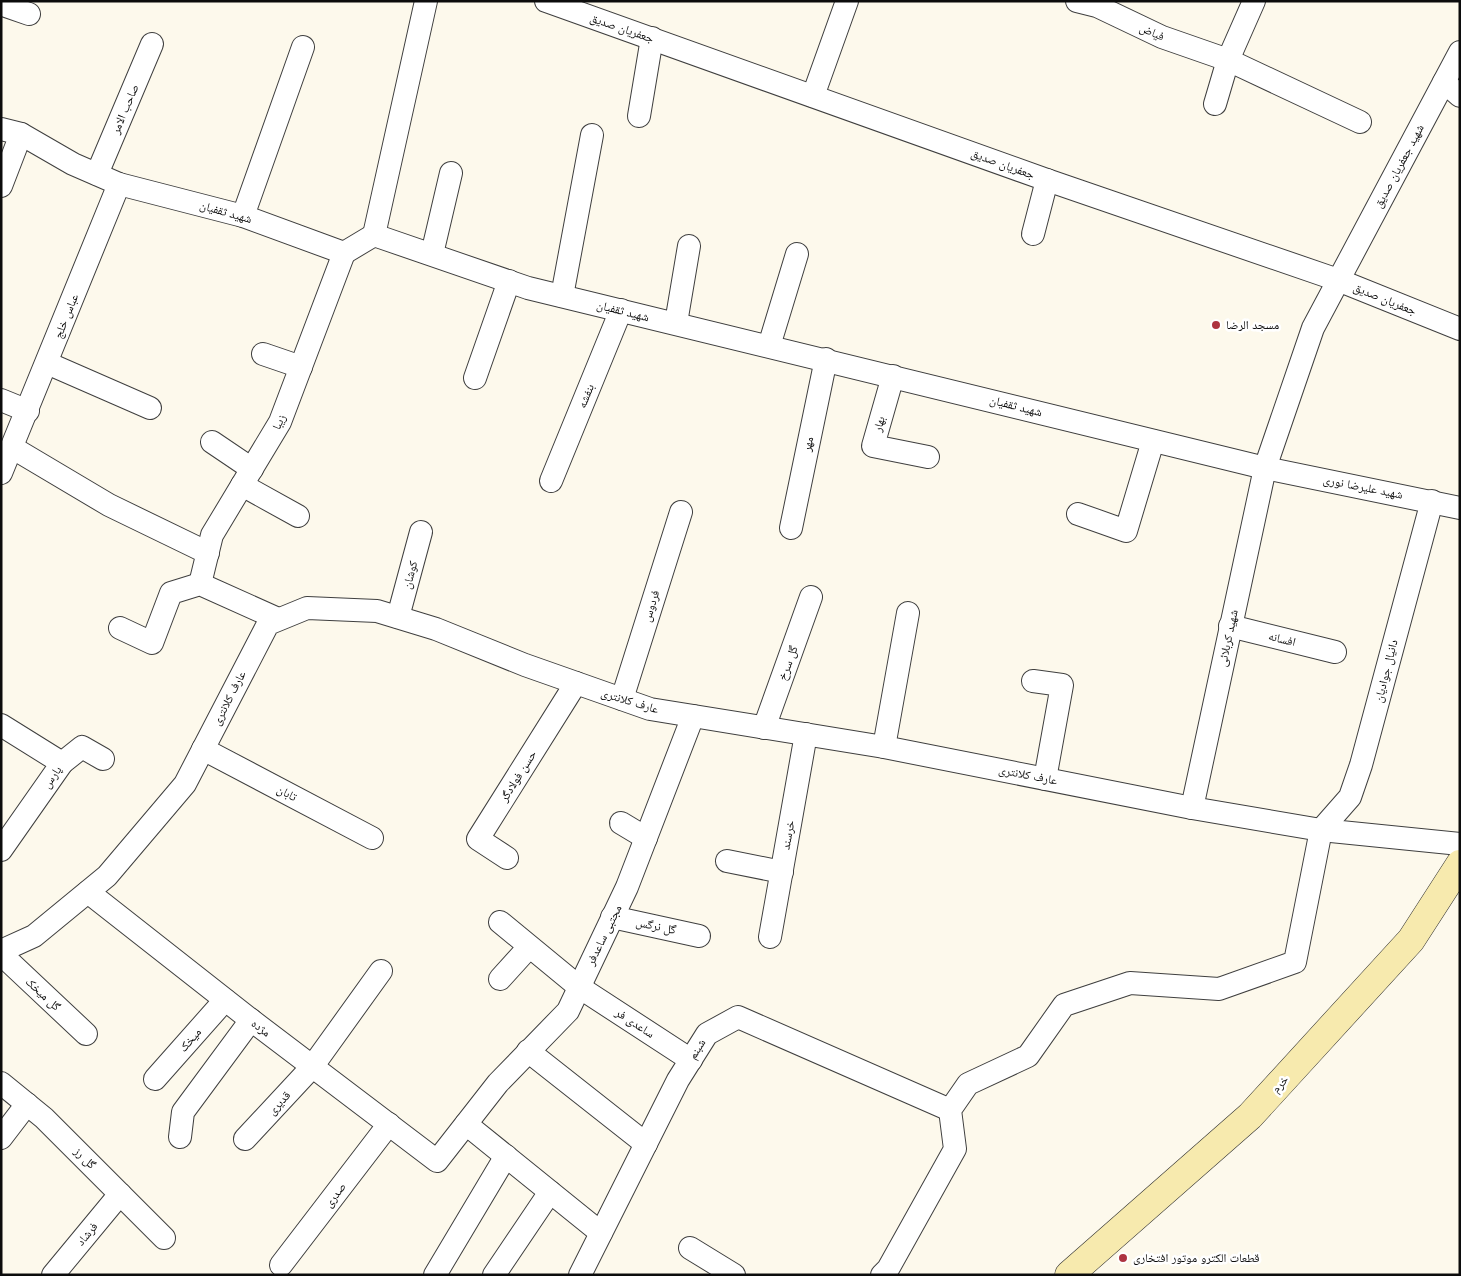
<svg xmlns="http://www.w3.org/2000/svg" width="1461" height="1276" viewBox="0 0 1461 1276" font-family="'Libre Baskerville','Noto Naskh Arabic',serif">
<rect width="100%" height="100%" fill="#fdf9ec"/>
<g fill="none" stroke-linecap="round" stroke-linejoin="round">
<defs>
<g id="minor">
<path d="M 546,1 L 1047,180 L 1338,280 L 1460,329"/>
<path d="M 1077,1 L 1097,6 L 1162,37 L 1228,60 L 1360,122"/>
<path d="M 3,5 L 29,14"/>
<path d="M 1444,82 L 1460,96"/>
<path d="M 813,96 L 847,1"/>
<path d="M 1215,104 L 1228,60 L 1254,1"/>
<path d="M 639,116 L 652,38"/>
<path d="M 1,129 L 21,134 L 73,164 L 119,184 L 243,216 L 344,253 L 374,235 L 528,288 L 1265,468 L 1460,508"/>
<path d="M 97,174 L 152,44"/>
<path d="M 1,186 L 21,134"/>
<path d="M 243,216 L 303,47"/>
<path d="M 1033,234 L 1047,180"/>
<path d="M 374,235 L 426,1"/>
<path d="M 432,254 L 451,173"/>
<path d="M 562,296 L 592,135"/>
<path d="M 676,323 L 689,246"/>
<path d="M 769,346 L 797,254"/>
<path d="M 263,354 L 301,367"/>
<path d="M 47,363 L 150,408"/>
<path d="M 893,376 L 873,446 L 928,457"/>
<path d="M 475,378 L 509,281"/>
<path d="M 1,400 L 28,411"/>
<path d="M 212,442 L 252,469"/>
<path d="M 13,448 L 109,505 L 208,553"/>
<path d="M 1,473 L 119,184"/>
<path d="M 551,481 L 621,310"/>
<path d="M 242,485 L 298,516"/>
<path d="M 1078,514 L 1126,531 L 1153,441"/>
<path d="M 791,528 L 826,359"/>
<path d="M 200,584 L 212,535 L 280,422 L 344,253"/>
<path d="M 398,617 L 421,532"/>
<path d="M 1230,626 L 1335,652"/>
<path d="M 120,628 L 152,643 L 171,593 L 200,584 L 278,619"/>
<path d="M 1033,681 L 1062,685 L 1045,779"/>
<path d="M 622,699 L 681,512"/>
<path d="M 1,725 L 62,763 L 1,850"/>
<path d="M 764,728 L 811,597"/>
<path d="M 884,747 L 908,613"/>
<path d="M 203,749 L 372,838"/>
<path d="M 62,763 L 82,747 L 103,759"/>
<path d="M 1192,808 L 1265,468 L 1313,328 L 1460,52"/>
<path d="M 621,823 L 646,838"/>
<path d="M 507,858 L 478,839 L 576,683"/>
<path d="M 727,861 L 782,872"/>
<path d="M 88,892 L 251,1020 L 437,1161 L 498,1083 L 568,1011 L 627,887 L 693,716"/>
<path d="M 612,917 L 699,936"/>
<path d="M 500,922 L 579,987 L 691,1060"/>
<path d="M 770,937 L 806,734"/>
<path d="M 1,951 L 34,936 L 107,876 L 185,784 L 268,624 L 307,608 L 377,611 L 436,629 L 525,665 L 650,709 L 884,747 L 1192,808 L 1321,830 L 1460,844"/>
<path d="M 1,954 L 86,1034"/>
<path d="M 500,979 L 529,947"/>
<path d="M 528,1051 L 646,1144"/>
<path d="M 155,1079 L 225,1000"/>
<path d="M 1,1083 L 44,1118 L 164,1238"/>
<path d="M 466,1124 L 601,1233"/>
<path d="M 180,1137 L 183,1112 L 251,1020"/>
<path d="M 1,1138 L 27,1104"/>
<path d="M 245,1139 L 312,1067 L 381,971"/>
<path d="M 690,1248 L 734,1275"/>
<path d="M 281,1265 L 389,1124"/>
<path d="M 53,1275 L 120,1194"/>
<path d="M 435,1275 L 506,1156"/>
<path d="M 494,1275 L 550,1192"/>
<path d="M 580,1275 L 678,1080 L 707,1034 L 738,1017 L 950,1110"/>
<path d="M 882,1275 L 888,1269 L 955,1149 L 950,1110 L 968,1084 L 1028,1056 L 1064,1005 L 1130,983 L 1219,989 L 1295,962 L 1321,830 L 1350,797 L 1361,765 L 1432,501"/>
</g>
<path id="secondary" d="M 1069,1275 L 1250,1116 L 1411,940 L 1460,864"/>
</defs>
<use href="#minor" stroke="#3f3f3f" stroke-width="24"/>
<use href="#secondary" stroke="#2e2e2e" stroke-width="29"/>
<use href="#minor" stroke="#fff" stroke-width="22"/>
<use href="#secondary" stroke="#f7eaae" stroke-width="28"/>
</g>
<g fill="#ad3340" stroke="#fff" stroke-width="2">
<circle cx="1216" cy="325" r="5"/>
<circle cx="1123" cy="1258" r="5"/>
</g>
<g text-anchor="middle" stroke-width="5" stroke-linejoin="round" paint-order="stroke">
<g font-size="12" fill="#0c0c0c" stroke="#fff">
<text transform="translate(622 28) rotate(19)" y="4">جعفریان صدیق</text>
<text transform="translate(1152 32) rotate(24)" y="4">فیاض</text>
<text transform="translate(125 109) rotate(-67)" y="4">صاحب الامر</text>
<text transform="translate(1003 164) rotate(20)" y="4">جعفریان صدیق</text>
<text transform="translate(1399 166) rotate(-62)" y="4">شهید جعفریان صدیق</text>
<text transform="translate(226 212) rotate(16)" y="4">شهید ثقفیان</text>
<text transform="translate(1385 299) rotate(22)" y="4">جعفریان صدیق</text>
<text transform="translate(623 311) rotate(14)" y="4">شهید ثقفیان</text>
<text transform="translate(66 316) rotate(-68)" y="4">عباس خلج</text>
<text transform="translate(586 396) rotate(-68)" y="4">بنفشه</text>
<text transform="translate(1016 406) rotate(14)" y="4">شهید ثقفیان</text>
<text transform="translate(279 422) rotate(-64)" y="4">زیبا</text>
<text transform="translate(879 424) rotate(-74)" y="4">بهار</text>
<text transform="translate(808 444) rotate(-78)" y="4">مهر</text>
<text transform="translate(1363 487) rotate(11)" y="4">شهید علیرضا نوری</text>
<text transform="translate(410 575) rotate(-75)" y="4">کوشان</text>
<text transform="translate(651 606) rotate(-73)" y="4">فردوس</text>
<text transform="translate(1228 638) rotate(-78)" y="4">شهید کربلائی</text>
<text transform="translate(1282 639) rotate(14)" y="4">افسانه</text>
<text transform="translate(788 663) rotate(-70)" y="4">گل سرخ</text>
<text transform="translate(1386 671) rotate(-76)" y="4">دانیال جوادیان</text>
<text transform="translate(229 698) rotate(-63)" y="4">عارف کلانتری</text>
<text transform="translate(630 701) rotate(17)" y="4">عارف کلانتری</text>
<text transform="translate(1028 775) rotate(11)" y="4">عارف کلانتری</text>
<text transform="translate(518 776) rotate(-58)" y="4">حسن فولادگر</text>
<text transform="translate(52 777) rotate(-56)" y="4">پارس</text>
<text transform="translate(287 793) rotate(28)" y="4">تابان</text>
<text transform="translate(788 835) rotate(-80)" y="4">خرسند</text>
<text transform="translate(656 926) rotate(12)" y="4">گل نرگس</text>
<text transform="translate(604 935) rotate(-64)" y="4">مجتبی ساعدفر</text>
<text transform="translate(43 994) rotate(43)" y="4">گل میخک</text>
<text transform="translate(635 1023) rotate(33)" y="4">ساعدی فر</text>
<text transform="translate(261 1028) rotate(37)" y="4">مژده</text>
<text transform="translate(190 1040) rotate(-49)" y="4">میخک</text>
<text transform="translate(697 1049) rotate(-58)" y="4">شبنم</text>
<text transform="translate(1280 1084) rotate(-48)" y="4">خرم</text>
<text transform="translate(279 1103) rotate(-47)" y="4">قدیری</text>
<text transform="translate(85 1158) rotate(45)" y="4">گل رز</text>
<text transform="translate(335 1195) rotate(-53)" y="4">صدری</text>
<text transform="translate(87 1234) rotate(-50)" y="4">فرشاد</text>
</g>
<g font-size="12" fill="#0c0c0c" stroke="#fff" text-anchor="start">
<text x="1226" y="329">مسجد الرضا</text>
<text x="1133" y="1262">قطعات الکترو موتور افتخاری</text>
</g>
</g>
<rect width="1461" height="1276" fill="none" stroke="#0c0c0c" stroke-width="5"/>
</svg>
